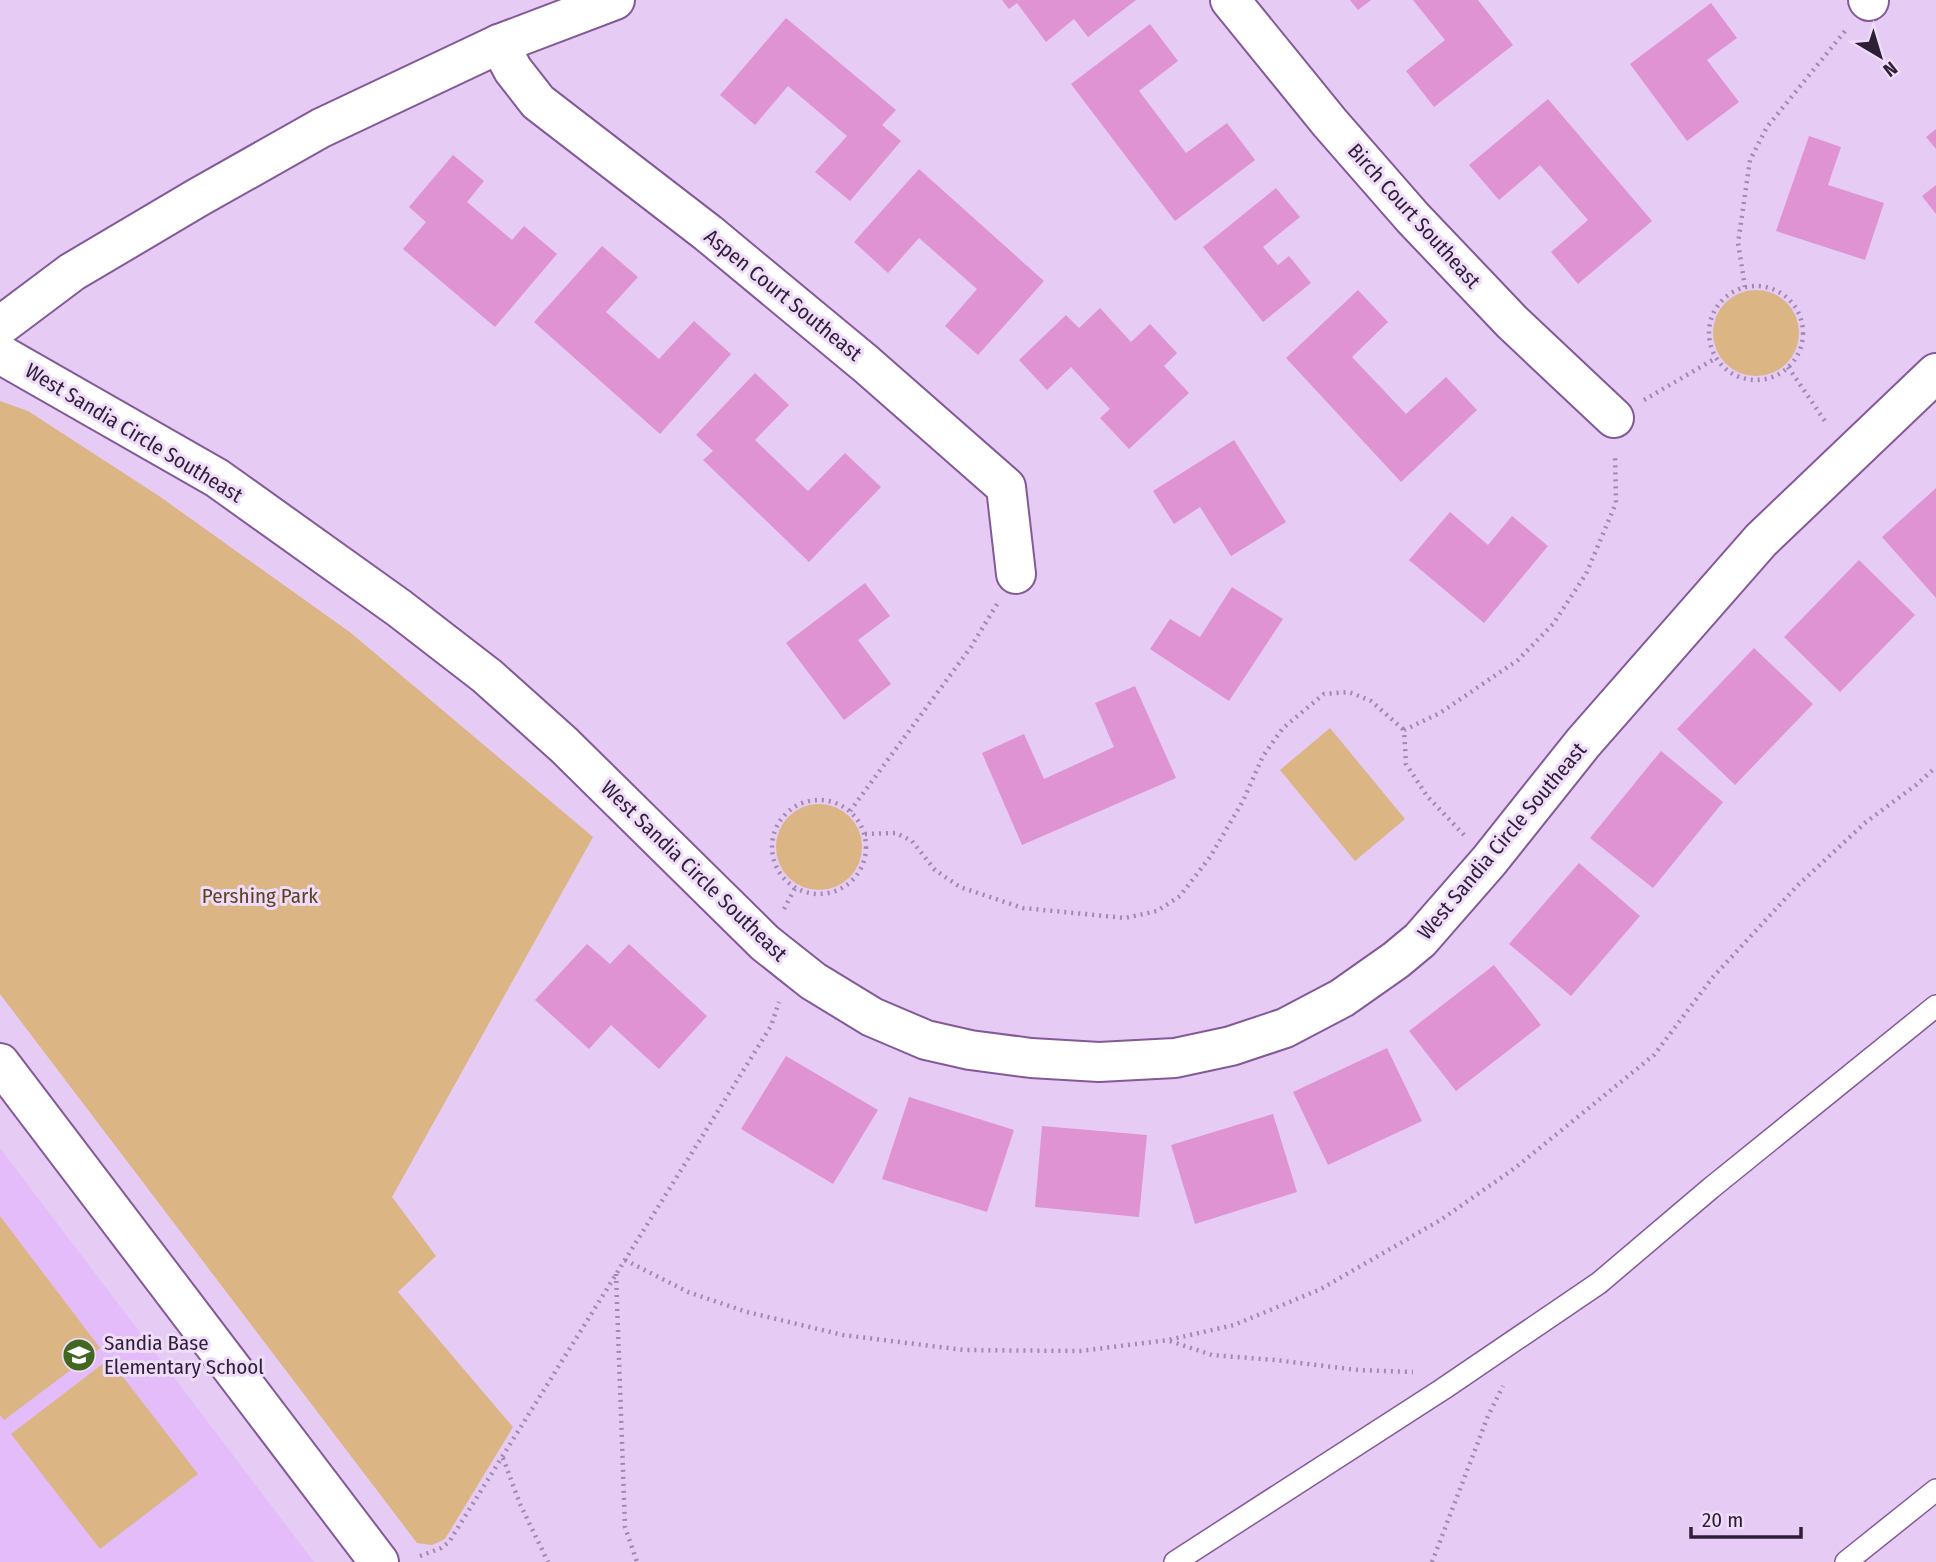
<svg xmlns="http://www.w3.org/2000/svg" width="1936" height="1562" viewBox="0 0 1936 1562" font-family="'Fira Sans Condensed',sans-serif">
<rect width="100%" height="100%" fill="#e6cbf5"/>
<path fill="#e3bcf9" d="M 0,1148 L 314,1562 L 0,1562 Z"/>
<g fill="#dbb583">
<circle cx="1756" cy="333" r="43"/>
<path d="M 0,401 L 28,411 L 159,496 L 351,633 L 593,837 L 392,1197 L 436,1256 L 398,1292 L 513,1427 L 445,1539 L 432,1545 L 417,1543 L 0,994 Z"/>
<path d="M 1330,728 L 1405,819 L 1355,861 L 1280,770 Z"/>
<circle cx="819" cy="847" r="43"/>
<path d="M 0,1216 L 100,1348 L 4,1420 L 0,1415 Z"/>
<path d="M 109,1359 L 198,1474 L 100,1549 L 11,1434 Z"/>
</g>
<g fill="#e093d2">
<path d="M 1002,0 L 1136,0 L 1088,37 L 1074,19 L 1046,42 L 1017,3 L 1009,9 Z"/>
<path d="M 1350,0 L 1371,0 L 1358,10 Z"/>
<path d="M 1413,0 L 1478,0 L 1513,45 L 1434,107 L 1406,71 L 1445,40 Z"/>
<path d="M 1711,3 L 1737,38 L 1707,60 L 1739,102 L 1687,141 L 1630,64 Z"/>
<path d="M 786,18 L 896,110 L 882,125 L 901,141 L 850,201 L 815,172 L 847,136 L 788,86 L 755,125 L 720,95 Z"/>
<path d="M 1150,24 L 1178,61 L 1139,91 L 1186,153 L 1227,123 L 1255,160 L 1175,221 L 1071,84 Z"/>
<path d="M 1548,99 L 1652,221 L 1578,284 L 1551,252 L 1588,220 L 1540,165 L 1499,200 L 1469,165 Z"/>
<path d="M 1936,129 L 1936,149 L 1926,137 Z"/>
<path d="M 1809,136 L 1841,147 L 1828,185 L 1884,203 L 1865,260 L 1776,231 Z"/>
<path d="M 453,155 L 484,181 L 467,202 L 512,240 L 524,226 L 557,254 L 495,327 L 403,249 L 426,222 L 409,207 Z"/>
<path d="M 919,169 L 1044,281 L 978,355 L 945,326 L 977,289 L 919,238 L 888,273 L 854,242 Z"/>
<path d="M 1936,185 L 1936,214 L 1922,196 Z"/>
<path d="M 1276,188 L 1300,217 L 1263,247 L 1278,265 L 1289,256 L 1311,283 L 1263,322 L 1203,247 Z"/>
<path d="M 602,246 L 638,277 L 606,312 L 659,359 L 694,321 L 731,354 L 660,434 L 534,322 Z"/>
<path d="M 1358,290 L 1388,322 L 1352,357 L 1406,414 L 1446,377 L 1477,410 L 1401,482 L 1286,358 Z"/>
<path d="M 1100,308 L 1131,342 L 1150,324 L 1177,353 L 1164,366 L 1189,393 L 1129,449 L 1100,418 L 1110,409 L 1071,367 L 1047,390 L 1019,360 L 1066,315 L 1079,328 Z"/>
<path d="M 755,373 L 789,405 L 755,440 L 808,491 L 845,453 L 881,487 L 809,562 L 703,460 L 713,451 L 696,435 Z"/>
<path d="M 1234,440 L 1286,522 L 1231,556 L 1200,507 L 1174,524 L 1153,491 Z"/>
<path d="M 1936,488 L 1936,598 L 1882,537 Z"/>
<path d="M 1450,512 L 1488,545 L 1512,516 L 1548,546 L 1484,623 L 1409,560 Z"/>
<path d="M 1859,560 L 1915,615 L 1840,692 L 1784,637 Z"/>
<path d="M 865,583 L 890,616 L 858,640 L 891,684 L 844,720 L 786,643 Z"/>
<path d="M 1232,587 L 1283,619 L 1229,701 L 1150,649 L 1170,619 L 1200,637 Z"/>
<path d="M 1754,648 L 1813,704 L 1735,785 L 1677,729 Z"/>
<path d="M 1135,686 L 1176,778 L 1022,845 L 982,753 L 1024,734 L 1044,779 L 1114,747 L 1095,703 Z"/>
<path d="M 1661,751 L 1723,802 L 1653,888 L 1590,838 Z"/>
<path d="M 1579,863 L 1640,916 L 1571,996 L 1509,944 Z"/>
<path d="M 587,944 L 610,964 L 629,944 L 707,1016 L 659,1069 L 611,1025 L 589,1049 L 535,1000 Z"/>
<path d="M 1494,965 L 1541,1025 L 1456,1091 L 1409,1031 Z"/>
<path d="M 1387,1048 L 1422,1121 L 1328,1165 L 1293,1092 Z"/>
<path d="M 786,1056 L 878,1110 L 833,1184 L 741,1129 Z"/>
<path d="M 909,1097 L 1014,1130 L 987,1212 L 882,1179 Z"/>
<path d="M 1273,1114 L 1297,1192 L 1195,1224 L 1171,1145 Z"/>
<path d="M 1042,1126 L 1147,1135 L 1139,1217 L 1035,1207 Z"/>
</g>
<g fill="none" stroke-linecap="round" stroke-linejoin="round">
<defs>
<g id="service">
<path d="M 1175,1562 L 1443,1389 L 1599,1283 L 1711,1188 L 1936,1006"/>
<path d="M 1846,1562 L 1936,1490"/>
</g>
<g id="minor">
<path d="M 1230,0 L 1330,123 L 1413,218 L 1512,322 L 1614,418"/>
<path d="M 1868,0 L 1869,1"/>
<path d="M 499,44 L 513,70 L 538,102 L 708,233 L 866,364 L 1006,487 L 1016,574"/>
<path d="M 0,326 L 72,272 L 197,198 L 321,128 L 499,44 L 615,0"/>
<path d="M 0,354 L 217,478 L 399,608 L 487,676 L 564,745 L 765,943 L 813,981 L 872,1017 L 926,1040 L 970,1050 L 1031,1058 L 1099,1062 L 1175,1058 L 1231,1046 L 1285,1028 L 1342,998 L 1396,960 L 1420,940 L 1489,861 L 1583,743 L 1761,540 L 1936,373"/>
</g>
<path id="secondary" d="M 0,1063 L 379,1562"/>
</defs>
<use href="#service" stroke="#835998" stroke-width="24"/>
<use href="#minor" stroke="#835998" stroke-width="42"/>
<use href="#secondary" stroke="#835998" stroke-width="42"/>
<g stroke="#a18aae" stroke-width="4.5" stroke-dasharray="2 5" stroke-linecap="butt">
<circle cx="1756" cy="333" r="47"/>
<path d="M 1745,287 L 1738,243 L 1750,160 L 1767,127 L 1845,31"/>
<path d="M 1788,367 L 1827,424"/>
<path d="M 1644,400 L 1716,358"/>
<circle cx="819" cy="847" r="47"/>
<path d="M 850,811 L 971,647 L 997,604"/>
<path d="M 865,834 L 896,833 L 912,841 L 935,870 L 960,887 L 1023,908 L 1125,918 L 1157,911 L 1180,896 L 1210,857 L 1243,801 L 1263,756 L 1283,728 L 1324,694 L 1349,692 L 1371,701 L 1404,730"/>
<path d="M 1464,835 L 1427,796 L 1406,764 L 1404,730 L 1440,713 L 1518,660 L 1553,624 L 1586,574 L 1616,503 L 1615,455"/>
<path d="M 784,909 L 795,888"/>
<path d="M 625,1260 L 688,1292 L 747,1312 L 843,1335 L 964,1350 L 1080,1351 L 1168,1340 L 1234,1325 L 1321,1289 L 1442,1219 L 1515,1168 L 1654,1055 L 1713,977 L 1798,885 L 1866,822 L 1916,785 L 1936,767"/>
<path d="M 616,1274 L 625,1527 L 637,1562"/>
<path d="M 1170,1341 L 1212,1355 L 1275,1360 L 1358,1370 L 1413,1372"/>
<path d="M 503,1458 L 520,1504 L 548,1562"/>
<path d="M 420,1556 L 441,1548 L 449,1542 L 771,1026 L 779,1002"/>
<path d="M 1432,1562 L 1488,1416 L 1503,1386"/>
</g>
<use href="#service" stroke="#fff" stroke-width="21"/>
<use href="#minor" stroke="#fff" stroke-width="38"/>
<use href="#secondary" stroke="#fff" stroke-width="38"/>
</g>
<defs>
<symbol id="school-disc" viewBox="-11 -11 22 22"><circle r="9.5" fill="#416721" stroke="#eedcf9"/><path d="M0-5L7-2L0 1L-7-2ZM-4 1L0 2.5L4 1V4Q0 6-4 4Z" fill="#fff"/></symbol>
</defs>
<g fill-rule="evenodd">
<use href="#school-disc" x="60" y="1336" width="38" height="38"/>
</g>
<g text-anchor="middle" stroke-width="6" stroke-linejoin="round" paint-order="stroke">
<g font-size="21" fill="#2f1e38" stroke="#eedcf9">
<text transform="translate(1414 216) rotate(48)" y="7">Birch Court Southeast</text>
<text transform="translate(783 295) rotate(39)" y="7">Aspen Court Southeast</text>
<text transform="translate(134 433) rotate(31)" y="7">West Sandia Circle Southeast</text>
<text transform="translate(1502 841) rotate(-50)" y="7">West Sandia Circle Southeast</text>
<text transform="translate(694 871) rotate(44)" y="7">West Sandia Circle Southeast</text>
</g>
<g font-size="21" fill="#5d4321" stroke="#eedcf9">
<text x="260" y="903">Pershing Park</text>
</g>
<g font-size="21" fill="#2f1e38" stroke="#eedcf9" text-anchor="start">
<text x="104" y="1350">Sandia Base<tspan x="104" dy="24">Elementary School</tspan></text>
</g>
</g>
<g transform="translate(1880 56) rotate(142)" stroke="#eedcf9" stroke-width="5" paint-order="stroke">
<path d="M0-5L12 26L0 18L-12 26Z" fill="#2f1e38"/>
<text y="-10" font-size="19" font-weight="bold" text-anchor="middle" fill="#2f1e38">N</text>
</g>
<path d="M1691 1527v10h110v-10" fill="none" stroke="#2f1e38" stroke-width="3.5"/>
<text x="1702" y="1527" font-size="21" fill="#2f1e38" stroke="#eedcf9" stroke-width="5" paint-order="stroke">20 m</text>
</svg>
